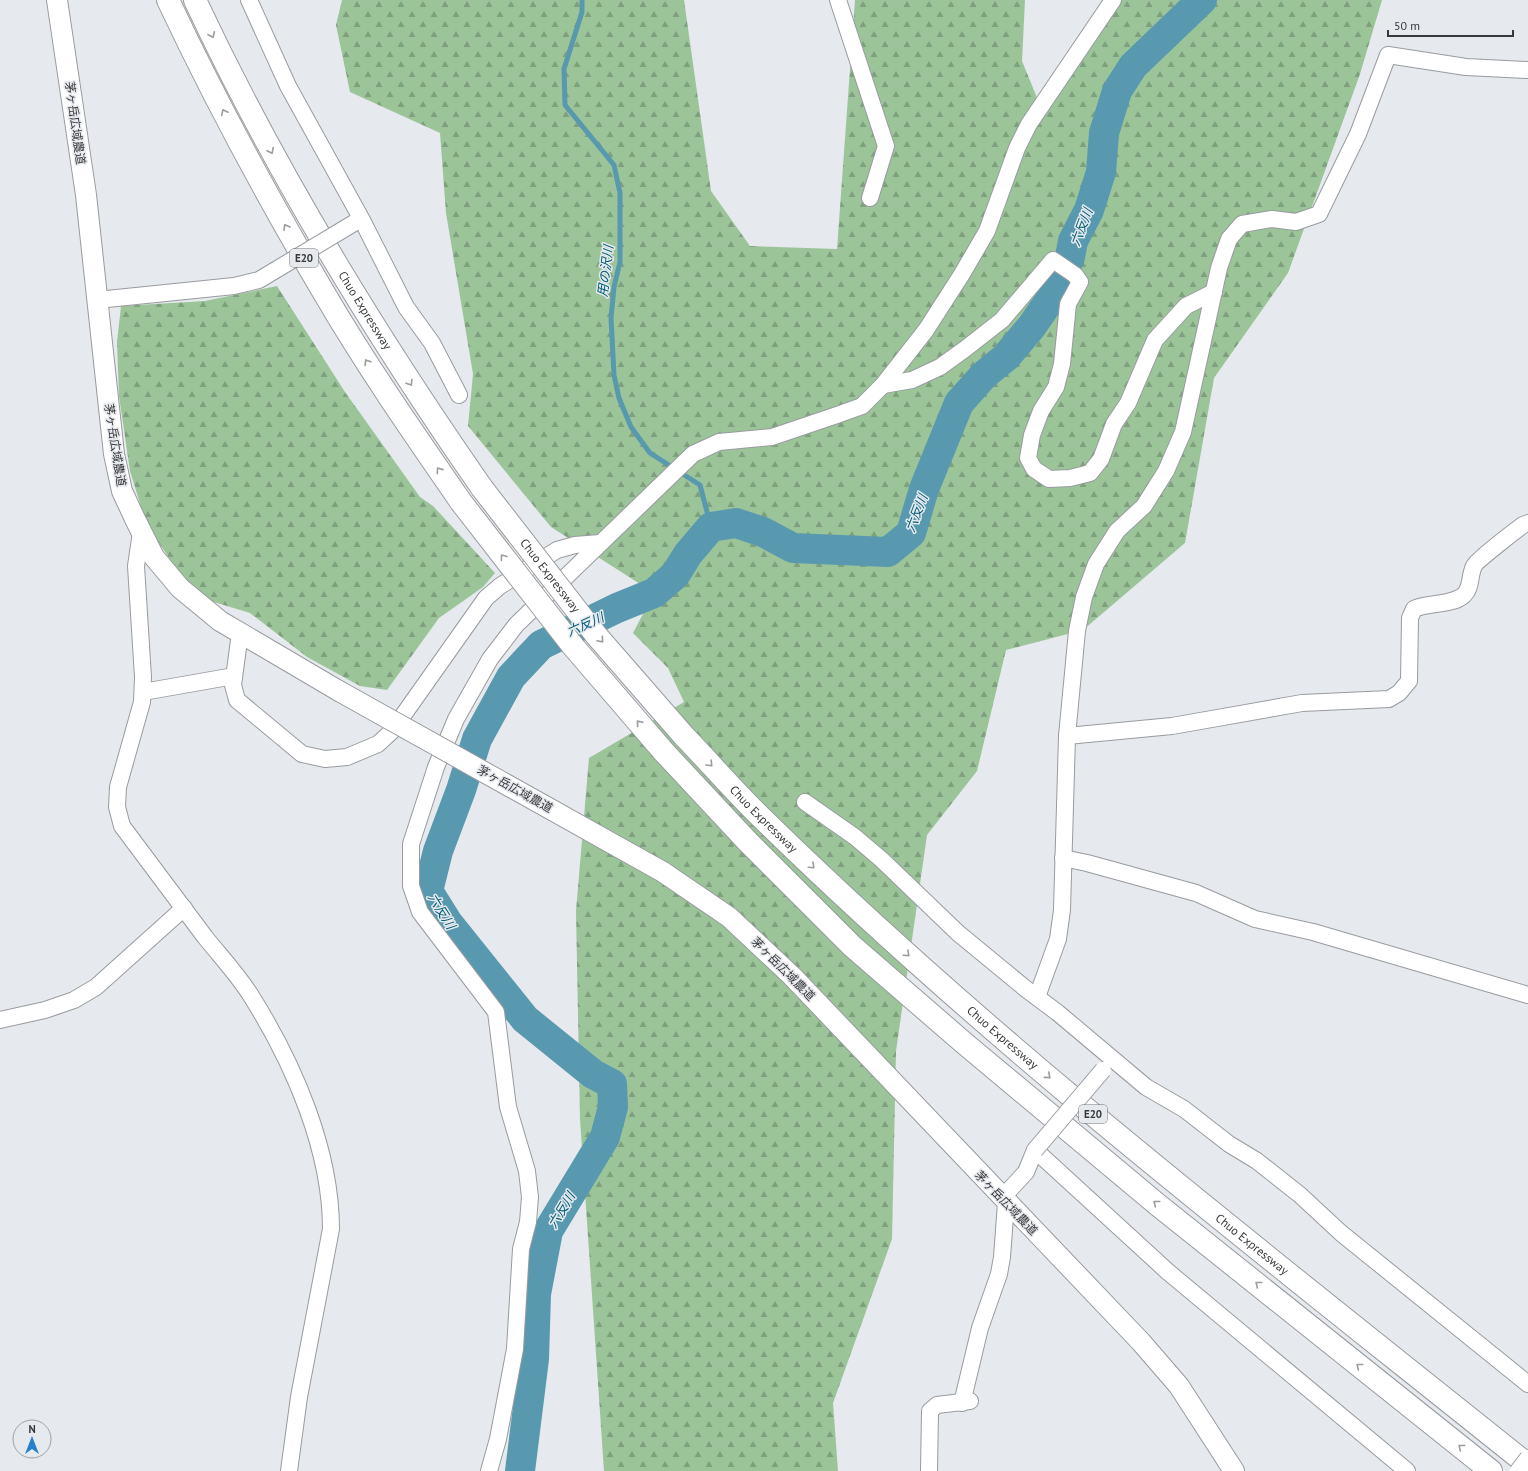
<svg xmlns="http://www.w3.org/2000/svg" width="1528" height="1471" viewBox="0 0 1528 1471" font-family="'PT Sans','Noto Sans JP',sans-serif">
<defs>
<pattern id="forest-firs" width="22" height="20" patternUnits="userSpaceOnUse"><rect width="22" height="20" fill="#9bc499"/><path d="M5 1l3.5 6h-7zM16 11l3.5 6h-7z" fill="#7fa07e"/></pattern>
</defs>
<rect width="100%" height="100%" fill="#e6e9ed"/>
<g fill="url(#forest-firs)">
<path d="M 342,0 L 684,0 L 711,191 L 750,246 L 837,249 L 855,0 L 1025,0 L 1022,61 L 1040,105 L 1121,0 L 1382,0 L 1360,74 L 1288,273 L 1214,378 L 1185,543 L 1083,630 L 1006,650 L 977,771 L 927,835 L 896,1051 L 892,1239 L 833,1403 L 838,1471 L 604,1471 L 580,1119 L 576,911 L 589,758 L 684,702 L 668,668 L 633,633 L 654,593 L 551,527 L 468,426 L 473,374 L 446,213 L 440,133 L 350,92 L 336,25 Z"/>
<path d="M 277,286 L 345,392 L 420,497 L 433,506 L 495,573 L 483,587 L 439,618 L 387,690 L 360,686 L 307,657 L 250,613 L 204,599 L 173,564 L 146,523 L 130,471 L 119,396 L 117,342 L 121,306 L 205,301 Z"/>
</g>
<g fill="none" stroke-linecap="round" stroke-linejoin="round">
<path stroke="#5999b0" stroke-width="5" d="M 582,0 L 582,12 L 564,69 L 565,105 L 614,165 L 620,193 L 620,262 L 614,287 L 611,318 L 614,375 L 619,398 L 631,427 L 650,453 L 700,485 L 711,527"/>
<path stroke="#5999b0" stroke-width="30" d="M 520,1471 L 534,1359 L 536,1294 L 548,1231 L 605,1137 L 613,1107 L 612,1084 L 593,1074 L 525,1019 L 448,923 L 428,891 L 438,851 L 461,790 L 477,739 L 511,677 L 541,645 L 617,608 L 654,593 L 675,575 L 688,554 L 711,527 L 736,523 L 763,532 L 793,548 L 888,552 L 911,533 L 924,489 L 959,403 L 984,375 L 1006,357 L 1032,326 L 1056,291 L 1070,257 L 1073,241 L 1089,210 L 1101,172 L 1104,133 L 1117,91 L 1133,66 L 1202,0"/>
<defs>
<g id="minor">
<path d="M 249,0 L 288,86 L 362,220 L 406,307 L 432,343 L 459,395"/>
<path d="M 838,0 L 886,146 L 870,198"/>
<path d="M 97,300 L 234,286 L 259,280 L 274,271"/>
<path d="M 883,385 L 912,380 L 940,367 L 965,349 L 1002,320 L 1053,260 L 1075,275 L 1080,282 L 1068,304 L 1062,364 L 1056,387 L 1041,411 L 1032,435 L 1028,458 L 1034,469 L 1049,479 L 1070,478 L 1090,473 L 1101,459 L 1114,424 L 1128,403 L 1155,340 L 1186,306 L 1214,292"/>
<path d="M 141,532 L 136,566 L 143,677 L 142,702 L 118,787 L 117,807 L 122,826 C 150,863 177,900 205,937 C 221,957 240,977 253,999 C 294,1065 331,1150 331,1229 L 299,1397 L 289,1471"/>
<path d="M 240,633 L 233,685 L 237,700 L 302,754 L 325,759 L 347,757 L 378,744 L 392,731 L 486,598 L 500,586 L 557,550 L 575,545 L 600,543"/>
<path d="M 143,692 L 234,676"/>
<path d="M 1067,736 L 1172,726 L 1302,703 L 1389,699 L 1399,693 L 1409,681 L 1410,618 L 1414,609 C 1428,602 1452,606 1464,595 C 1472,587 1469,576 1474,566 C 1476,561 1515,531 1523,525 L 1528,523"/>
<path d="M 805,802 L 855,837 L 882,860 L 958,933 L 1026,989 L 1058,1013 L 1146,1087 L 1184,1109 L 1229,1144 L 1257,1161 L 1300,1195 L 1341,1233 L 1528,1384"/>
<path d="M 1063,858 L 1087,863 L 1196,893 L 1255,919 L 1313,932 L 1528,995"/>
<path d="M 1037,997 L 1058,939 L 1062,910 L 1067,736 L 1077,631 L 1084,597 L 1096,564 L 1117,531 L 1144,506 L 1166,471 L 1183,432 L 1219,268 L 1229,239 L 1242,224 L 1272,219 L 1296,222 L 1319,214 L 1358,134 L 1388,55 L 1466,67 L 1528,70"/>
<path d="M 0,1020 L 45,1010 L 74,1000 L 96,987 L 184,908"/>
<path d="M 1002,1198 L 1026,1172 L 1035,1150 L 1167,1271 L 1407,1471"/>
<path d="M 962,1403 L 980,1328 L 999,1274 L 1002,1257 L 1006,1203"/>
<path d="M 489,1471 L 498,1439 L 515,1349 L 521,1249 L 528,1222 L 530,1197 L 527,1171 L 508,1107 L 496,1012 L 420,912 L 411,886 L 411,844 L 436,767 L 456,719 L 490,659 L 516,625 L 693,454 L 719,442 L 772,437 L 837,415 L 862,406 L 883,385 L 926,330 L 962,274 L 987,231 L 1017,148 L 1029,124 L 1113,0"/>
<path d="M 929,1471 L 930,1411 L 937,1405 L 970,1401"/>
</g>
<g id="tertiary">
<path d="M 57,0 L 86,195 L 114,454 L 122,491 L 135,519 L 154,557 L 180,588 L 220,621 L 339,691"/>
<path d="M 663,872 L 729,917 L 792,976 L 1141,1342 L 1179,1386 L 1234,1471"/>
</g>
<g id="motorway">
<path d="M 168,0 C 215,100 268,198 324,293 C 366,365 414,434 461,502"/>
<path id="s1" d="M 195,0 C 275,171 374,333 482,488"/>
<path id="s2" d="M 684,736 C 712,765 739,797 769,825 C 1006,1056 1270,1258 1528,1465"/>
<path d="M 664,752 L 748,842 L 852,946 L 964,1043 L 1158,1205 L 1491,1471"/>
</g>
</defs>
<use href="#minor" stroke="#989b9f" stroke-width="18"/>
<use href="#tertiary" stroke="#989b9f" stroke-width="22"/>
<use href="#motorway" stroke="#989b9f" stroke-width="24"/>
<use href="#minor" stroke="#fff" stroke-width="16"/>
<use href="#tertiary" stroke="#fff" stroke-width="20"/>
<use href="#motorway" stroke="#fff" stroke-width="22"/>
<defs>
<g id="minor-bridge">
<path d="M 274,271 L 354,223"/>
<path d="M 1035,1150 L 1103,1070"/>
<path d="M 1518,1471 L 1528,1458"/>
</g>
<path id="tertiary-bridge" d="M 339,691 L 663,872"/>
<g id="motorway-bridge">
<path id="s3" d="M 482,488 L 596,635 L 684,736"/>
<path d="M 461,502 L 572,645 L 664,752"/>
</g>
</defs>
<use href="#minor-bridge" stroke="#989b9f" stroke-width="18" stroke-linecap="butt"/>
<use href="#tertiary-bridge" stroke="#989b9f" stroke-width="22" stroke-linecap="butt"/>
<use href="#motorway-bridge" stroke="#989b9f" stroke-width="24" stroke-linecap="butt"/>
<use href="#minor-bridge" stroke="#fff" stroke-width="16"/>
<use href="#tertiary-bridge" stroke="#fff" stroke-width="20"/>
<use href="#motorway-bridge" stroke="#fff" stroke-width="22"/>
</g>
<defs><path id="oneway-chevron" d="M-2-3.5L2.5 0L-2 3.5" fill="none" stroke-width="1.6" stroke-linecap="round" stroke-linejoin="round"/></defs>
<g stroke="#9b9c9c">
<use href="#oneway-chevron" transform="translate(212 35) rotate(65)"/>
<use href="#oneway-chevron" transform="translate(224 112) rotate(-117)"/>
<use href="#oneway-chevron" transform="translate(271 151) rotate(63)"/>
<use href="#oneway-chevron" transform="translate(286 227) rotate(-120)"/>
<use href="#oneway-chevron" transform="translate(367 362) rotate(-122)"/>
<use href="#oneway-chevron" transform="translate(410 383) rotate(58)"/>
<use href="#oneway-chevron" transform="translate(439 470) rotate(-125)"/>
<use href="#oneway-chevron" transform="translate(503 557) rotate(-127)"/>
<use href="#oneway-chevron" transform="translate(601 640) rotate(49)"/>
<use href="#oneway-chevron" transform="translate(639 723) rotate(-131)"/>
<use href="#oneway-chevron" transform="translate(710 764) rotate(47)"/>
<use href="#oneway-chevron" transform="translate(812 866) rotate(43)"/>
<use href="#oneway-chevron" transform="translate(907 954) rotate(42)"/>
<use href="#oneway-chevron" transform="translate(1048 1076) rotate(40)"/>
<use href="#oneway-chevron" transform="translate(1156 1203) rotate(-141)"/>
<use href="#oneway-chevron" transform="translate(1258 1284) rotate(-141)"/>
<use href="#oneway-chevron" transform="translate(1359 1366) rotate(-141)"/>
<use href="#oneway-chevron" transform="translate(1461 1447) rotate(-141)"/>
</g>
<g text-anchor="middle" stroke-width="3" stroke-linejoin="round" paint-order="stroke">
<g fill="#e6e9ed" stroke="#6c6d70" stroke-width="1">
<rect x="290" y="249" width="28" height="18" rx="3"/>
<rect x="1079" y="1105" width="28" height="18" rx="3"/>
</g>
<g font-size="11" font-weight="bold" fill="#37383a">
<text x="304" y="262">E20</text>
<text x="1093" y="1118">E20</text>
</g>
<g font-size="12" fill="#37383a" stroke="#e6e9ed">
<text transform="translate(75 123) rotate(82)" y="4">茅ヶ岳広域農道</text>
<text dy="4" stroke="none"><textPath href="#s1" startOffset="354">Chuo Expressway</textPath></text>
<text transform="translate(115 445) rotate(81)" y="4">茅ヶ岳広域農道</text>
<text dy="4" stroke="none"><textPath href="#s3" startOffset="111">Chuo Expressway</textPath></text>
<text transform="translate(515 789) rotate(29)" y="4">茅ヶ岳広域農道</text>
<text dy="4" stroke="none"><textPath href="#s2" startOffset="115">Chuo Expressway</textPath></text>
<text transform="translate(783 969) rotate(45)" y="4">茅ヶ岳広域農道</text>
<text dy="4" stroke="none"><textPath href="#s2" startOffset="439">Chuo Expressway</textPath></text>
<text transform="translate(1006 1203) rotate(46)" y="4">茅ヶ岳広域農道</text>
<text dy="4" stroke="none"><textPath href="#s2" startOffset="763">Chuo Expressway</textPath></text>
</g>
<g font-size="13" font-style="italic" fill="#025e77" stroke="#e6e9ed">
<text transform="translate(1081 227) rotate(-69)" y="5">六反川</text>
<text transform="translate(605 271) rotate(-83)" y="5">用の沢川</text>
<text transform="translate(916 513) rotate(-69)" y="5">六反川</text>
<text transform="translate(585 624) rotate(-24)" y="5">六反川</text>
<text transform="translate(442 911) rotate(58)" y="5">六反川</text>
<text transform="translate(561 1210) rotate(-59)" y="5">六反川</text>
</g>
</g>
<g transform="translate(32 1439)"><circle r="19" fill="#e6e9ed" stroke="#a0a2a5"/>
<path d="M0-3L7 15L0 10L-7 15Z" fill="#267fcd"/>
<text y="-6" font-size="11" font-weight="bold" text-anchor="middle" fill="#37383a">N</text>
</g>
<path d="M1388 30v6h125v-6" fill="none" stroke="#37383a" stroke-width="2"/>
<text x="1394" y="30" font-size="12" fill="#37383a" stroke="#e6e9ed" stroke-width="3" paint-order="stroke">50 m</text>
</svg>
